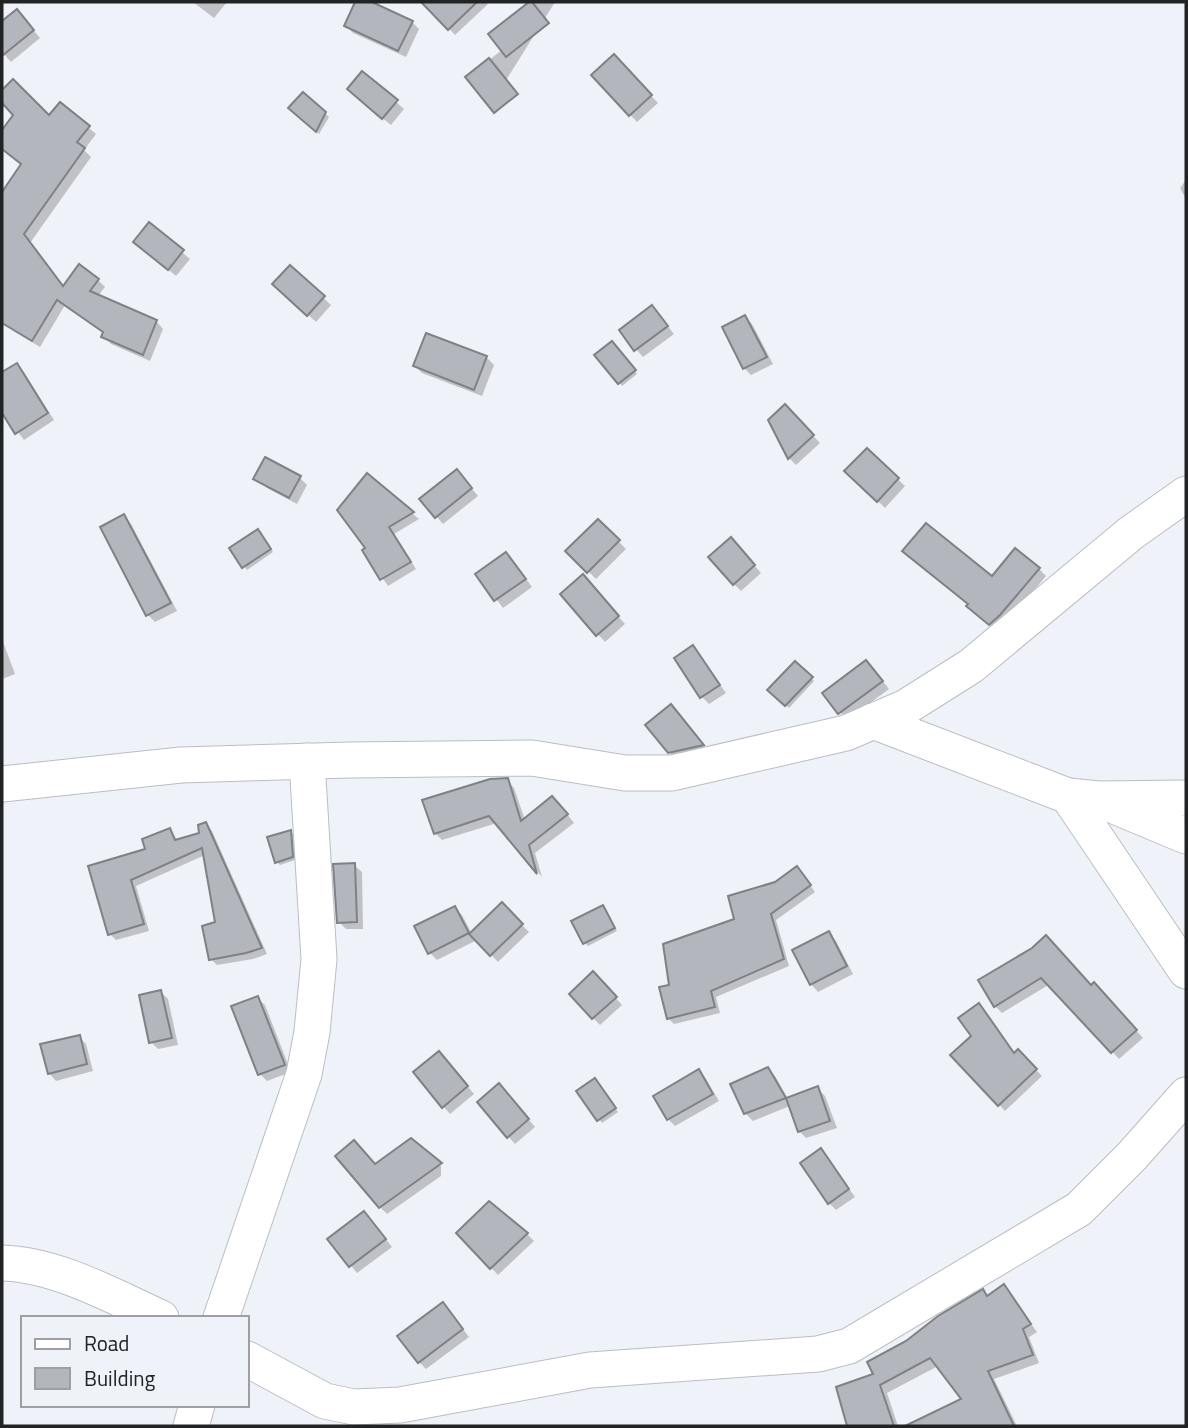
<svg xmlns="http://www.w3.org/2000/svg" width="1188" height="1428" viewBox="0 0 1188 1428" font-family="'Titillium Web',sans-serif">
<rect width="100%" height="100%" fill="#eff2f8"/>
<g fill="#0003">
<path d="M 193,2 L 227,2 L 214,18 Z"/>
<path d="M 357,2 L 368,2 L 412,22 L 419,29 L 406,57 L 353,33 L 346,26 Z"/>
<path d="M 424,2 L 486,2 L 488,4 L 455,35 Z"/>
<path d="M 531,2 L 555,2 L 491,104 L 467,77 L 502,50 L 490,35 Z"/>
<path d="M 17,11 L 40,38 L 11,62 L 2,52 L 2,23 Z"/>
<path d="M 614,57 L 658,103 L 637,122 L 594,76 Z"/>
<path d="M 13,81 L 49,118 L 60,104 L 96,134 L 84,150 L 91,157 L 30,243 L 64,288 L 98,280 L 105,287 L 98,296 L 156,321 L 163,329 L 150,361 L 111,344 L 104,337 L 105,334 L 65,305 L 40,347 L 15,332 L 8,325 L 13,317 L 2,302 L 2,195 L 22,165 L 2,149 L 2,132 L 16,115 L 2,100 L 2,92 Z"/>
<path d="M 304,94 L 329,117 L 319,134 L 291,108 Z"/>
<path d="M 356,97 L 396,102 L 404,109 L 391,125 Z"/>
<path d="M 1186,180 L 1186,199 L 1180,188 Z"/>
<path d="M 149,224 L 190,259 L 176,276 L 143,249 Z"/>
<path d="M 290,267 L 331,305 L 316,322 L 282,291 Z"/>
<path d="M 652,307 L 674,334 L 643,357 L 636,349 Z"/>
<path d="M 745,317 L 752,324 L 773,364 L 751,375 L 744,368 Z"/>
<path d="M 615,346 L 637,374 L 622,386 L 597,355 Z"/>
<path d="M 486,357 L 494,365 L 482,396 L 422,373 L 415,366 Z"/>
<path d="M 16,365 L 24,372 L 54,420 L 24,440 L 2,410 L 2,374 Z"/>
<path d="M 785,406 L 820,443 L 796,465 L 789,458 Z"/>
<path d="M 867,450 L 905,486 L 885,508 L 847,471 Z"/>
<path d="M 367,476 L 419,519 L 394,534 L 416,569 L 388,586 L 364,551 L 367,549 Z"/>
<path d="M 300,478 L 307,485 L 297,504 L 267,488 L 259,480 Z"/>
<path d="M 464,479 L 478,496 L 443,524 L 436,516 Z"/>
<path d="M 124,517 L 131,524 L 177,611 L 155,622 L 148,615 L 102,528 Z"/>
<path d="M 598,521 L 626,549 L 596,579 L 568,551 Z"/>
<path d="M 261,535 L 273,552 L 247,570 L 232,549 Z"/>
<path d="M 738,546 L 761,573 L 741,591 L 734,584 Z"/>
<path d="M 513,561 L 532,587 L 503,608 L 477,574 Z"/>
<path d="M 1039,569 L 1046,576 L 1007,623 L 997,631 L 976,613 L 970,605 L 992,578 Z"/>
<path d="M 590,584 L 625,624 L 605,642 L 562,594 Z"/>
<path d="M 2,639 L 15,674 L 2,679 Z"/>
<path d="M 693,647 L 726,693 L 709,704 L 702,697 L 676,658 Z"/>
<path d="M 795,663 L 814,681 L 789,708 L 770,690 Z"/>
<path d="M 873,669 L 889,689 L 847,720 L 825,694 Z"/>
<path d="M 678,714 L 709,752 L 677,759 L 669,752 Z"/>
<path d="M 507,780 L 514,788 L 525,820 L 560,805 L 574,823 L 535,853 L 542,877 L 497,823 L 442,840 L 435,833 Z"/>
<path d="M 206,824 L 212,831 L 267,954 L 253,959 L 217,965 L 211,959 L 217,923 L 205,855 L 136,886 L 149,931 L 116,940 L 110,934 L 90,867 L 148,850 L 170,830 L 178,841 L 201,835 Z"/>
<path d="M 291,832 L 294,835 L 295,860 L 280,865 L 277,862 Z"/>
<path d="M 354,865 L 362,872 L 363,929 L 346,929 L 339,922 Z"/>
<path d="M 802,874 L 815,892 L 776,920 L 789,966 L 716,997 L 720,1013 L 674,1024 L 668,1018 L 671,986 L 736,920 Z"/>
<path d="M 502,905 L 529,932 L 498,962 L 477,940 L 437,960 L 430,953 L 454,908 L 462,915 L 472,934 Z"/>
<path d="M 603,907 L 617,931 L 588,946 L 584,942 Z"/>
<path d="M 829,934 L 836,941 L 853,974 L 818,992 L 811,984 L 794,951 Z"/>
<path d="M 1033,949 L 1101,992 L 1143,1038 L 1119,1059 L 1050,984 L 1002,1013 L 995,1006 Z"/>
<path d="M 600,981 L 622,1005 L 600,1025 L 593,1018 Z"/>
<path d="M 161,992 L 168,999 L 178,1045 L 158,1049 L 151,1042 Z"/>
<path d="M 257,998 L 265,1005 L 291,1072 L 267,1081 L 260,1074 Z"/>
<path d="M 985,1012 L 1015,1054 L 1018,1052 L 1042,1076 L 1005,1111 L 952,1055 L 973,1036 Z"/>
<path d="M 79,1037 L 86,1044 L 93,1071 L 56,1081 L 49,1073 Z"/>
<path d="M 446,1060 L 474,1094 L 450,1114 L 443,1106 Z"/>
<path d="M 767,1069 L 775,1076 L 788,1099 L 817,1088 L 825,1096 L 837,1128 L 806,1138 L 799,1131 L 790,1106 L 753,1121 L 745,1113 Z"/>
<path d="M 699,1071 L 706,1079 L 719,1101 L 675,1126 L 668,1119 Z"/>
<path d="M 598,1084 L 618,1112 L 602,1123 L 599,1119 Z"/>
<path d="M 506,1093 L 535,1127 L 515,1144 L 508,1136 Z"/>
<path d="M 821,1151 L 855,1197 L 836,1210 L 829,1203 Z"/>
<path d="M 434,1158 L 441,1166 L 441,1176 L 387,1214 L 380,1207 L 375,1166 Z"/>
<path d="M 371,1220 L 392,1247 L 357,1273 L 329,1239 Z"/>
<path d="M 458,1233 L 527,1234 L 534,1241 L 498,1275 Z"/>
<path d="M 1004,1287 L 1037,1332 L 1029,1337 L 1039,1363 L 994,1379 L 1017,1426 L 918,1426 L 916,1423 L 964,1400 L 938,1366 L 887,1393 L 898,1426 L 846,1426 L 849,1425 L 876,1375 L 906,1343 L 983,1292 L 988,1297 Z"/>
<path d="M 450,1312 L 469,1337 L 426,1369 L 419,1362 Z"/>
</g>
<g fill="#b3b6bc" stroke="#7e8287" stroke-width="2">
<path d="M 355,2 L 372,2 L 413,21 L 398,51 L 344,26 Z"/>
<path d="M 421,2 L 477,2 L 448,30 Z"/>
<path d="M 529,2 L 532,2 L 549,23 L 506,57 L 488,34 Z"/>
<path d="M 17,9 L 34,30 L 2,56 L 2,21 Z"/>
<path d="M 614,54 L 652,95 L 629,116 L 591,75 Z"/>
<path d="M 489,58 L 518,94 L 494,113 L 465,77 Z"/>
<path d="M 362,71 L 398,100 L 382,119 L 347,89 Z"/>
<path d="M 13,79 L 49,115 L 60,102 L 90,126 L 77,142 L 85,148 L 24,234 L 63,286 L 79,264 L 99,279 L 90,291 L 157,320 L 143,355 L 101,337 L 103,332 L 57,300 L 32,341 L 2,323 L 2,192 L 21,164 L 2,149 L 2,130 L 13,115 L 2,103 L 2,90 Z"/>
<path d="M 303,92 L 326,112 L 316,132 L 288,108 Z"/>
<path d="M 149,222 L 184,250 L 168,270 L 133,242 Z"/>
<path d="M 290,265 L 325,296 L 307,316 L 272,284 Z"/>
<path d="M 652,305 L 668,326 L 634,351 L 619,330 Z"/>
<path d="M 745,315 L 767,357 L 743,369 L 722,327 Z"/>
<path d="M 426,333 L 487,356 L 474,390 L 413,366 Z"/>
<path d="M 612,341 L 636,370 L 618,384 L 594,355 Z"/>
<path d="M 17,363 L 48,413 L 15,434 L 2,413 L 2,372 Z"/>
<path d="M 785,404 L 814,435 L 788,459 L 768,420 Z"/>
<path d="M 867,448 L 899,478 L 877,502 L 844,471 Z"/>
<path d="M 265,457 L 301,476 L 289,498 L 253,479 Z"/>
<path d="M 457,469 L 472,488 L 435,518 L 419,499 Z"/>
<path d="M 367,473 L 414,512 L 389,527 L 411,562 L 380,580 L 362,550 L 365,548 L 337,510 Z"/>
<path d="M 124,514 L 171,603 L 146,616 L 100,527 Z"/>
<path d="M 598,519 L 620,540 L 587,573 L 565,551 Z"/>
<path d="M 926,523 L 992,576 L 1015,548 L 1040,568 L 1000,615 L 989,625 L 966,606 L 968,604 L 902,551 Z"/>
<path d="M 258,529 L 271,549 L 242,568 L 229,548 Z"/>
<path d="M 731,537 L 755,565 L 733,585 L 708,557 Z"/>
<path d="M 506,552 L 526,579 L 494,601 L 475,574 Z"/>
<path d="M 583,574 L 619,616 L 596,636 L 560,594 Z"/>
<path d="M 693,645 L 720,685 L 700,698 L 674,658 Z"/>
<path d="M 866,660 L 883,681 L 838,714 L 822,693 Z"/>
<path d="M 795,661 L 813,677 L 785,706 L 767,690 Z"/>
<path d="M 671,704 L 704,745 L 668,753 L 645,725 Z"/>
<path d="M 508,778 L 521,821 L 552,796 L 568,814 L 529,845 L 537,874 L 489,816 L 434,834 L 422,800 L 490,779 Z"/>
<path d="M 206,822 L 262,948 L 246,953 L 209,960 L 202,926 L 215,922 L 202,848 L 131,880 L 144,924 L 108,935 L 88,866 L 145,849 L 142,839 L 170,828 L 175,840 L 199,833 L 198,825 Z"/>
<path d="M 291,830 L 293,857 L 275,863 L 267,837 Z"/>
<path d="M 355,863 L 357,922 L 337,923 L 333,864 Z"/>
<path d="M 797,866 L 811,885 L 771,914 L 784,959 L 711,991 L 715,1007 L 667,1019 L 659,987 L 669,985 L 663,944 L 734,919 L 728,896 L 775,882 Z"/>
<path d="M 502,902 L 523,924 L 490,956 L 469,934 Z"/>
<path d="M 603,905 L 615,928 L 583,944 L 571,921 Z"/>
<path d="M 455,906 L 469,933 L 428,954 L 414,926 Z"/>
<path d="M 829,931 L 847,966 L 810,985 L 792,950 Z"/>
<path d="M 1046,935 L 1091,985 L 1094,982 L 1137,1030 L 1111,1053 L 1041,978 L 994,1007 L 978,980 L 1032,948 Z"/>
<path d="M 593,971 L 617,997 L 592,1019 L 569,994 Z"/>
<path d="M 161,990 L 172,1038 L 149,1043 L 139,995 Z"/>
<path d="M 258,996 L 285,1065 L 258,1075 L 231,1006 Z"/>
<path d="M 979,1003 L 1014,1053 L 1018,1049 L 1037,1069 L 998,1106 L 950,1055 L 971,1036 L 958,1018 Z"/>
<path d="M 80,1035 L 87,1064 L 48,1074 L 40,1044 Z"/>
<path d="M 439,1051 L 468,1086 L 442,1108 L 413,1072 Z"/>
<path d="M 768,1067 L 786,1098 L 744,1114 L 730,1084 Z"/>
<path d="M 699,1069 L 713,1094 L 667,1120 L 653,1096 Z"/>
<path d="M 595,1078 L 616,1108 L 597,1121 L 576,1091 Z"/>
<path d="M 499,1083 L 529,1119 L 507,1138 L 477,1102 Z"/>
<path d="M 818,1086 L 830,1121 L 798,1132 L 786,1098 Z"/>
<path d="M 411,1138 L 442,1163 L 379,1208 L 335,1156 L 354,1140 L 375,1164 Z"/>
<path d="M 821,1148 L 849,1189 L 828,1204 L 800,1163 Z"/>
<path d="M 489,1201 L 528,1233 L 490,1269 L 456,1233 Z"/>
<path d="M 364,1211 L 386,1239 L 349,1267 L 327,1239 Z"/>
<path d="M 1004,1284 L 1031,1324 L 1023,1329 L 1033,1355 L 988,1371 L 1014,1426 L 905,1426 L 961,1399 L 930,1358 L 880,1385 L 894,1426 L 847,1426 L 836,1387 L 873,1374 L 867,1362 L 906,1341 L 938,1316 L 983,1289 L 987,1296 Z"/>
<path d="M 443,1302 L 463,1329 L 418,1363 L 397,1336 Z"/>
</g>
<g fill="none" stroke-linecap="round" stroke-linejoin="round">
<defs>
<g id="minor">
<path d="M 873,721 L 1068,796 L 1099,799 L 1186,798"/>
<path d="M 2,784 L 181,765 L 350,760 L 532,758 L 625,773 L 672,773 L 846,733 L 906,707 L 971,666 L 1131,533 L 1186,494"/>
<path d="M 1068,796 L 1186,971"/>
<path d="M 1112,805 L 1186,836"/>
<path d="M 2,1263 C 55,1264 113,1296 161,1318"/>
<path d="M 221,1318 L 304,1074 L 312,1032 L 319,959 L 307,761"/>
<path d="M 247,1359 L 325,1401 L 354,1407 L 400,1405 L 590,1370 L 818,1354 L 849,1346 L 1079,1209 L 1132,1156 L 1186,1095"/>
<path d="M 191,1426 L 197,1405"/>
</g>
</defs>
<use href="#minor" stroke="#babec4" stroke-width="37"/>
<use href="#minor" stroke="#fff" stroke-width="35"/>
</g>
<rect width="1188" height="1428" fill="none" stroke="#212325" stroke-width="7"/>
<rect x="21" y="1316" width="228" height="91" fill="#eff2f8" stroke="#9d9fa4" stroke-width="2"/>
<rect x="35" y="1339" width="35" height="10" fill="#ffffff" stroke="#9d9fa4" stroke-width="2"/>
<text x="84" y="1351" font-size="21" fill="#212325">Road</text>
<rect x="35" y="1368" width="35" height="21" fill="#b3b6bc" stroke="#9d9fa4" stroke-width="2"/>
<text x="84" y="1386" font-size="21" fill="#212325">Building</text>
</svg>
